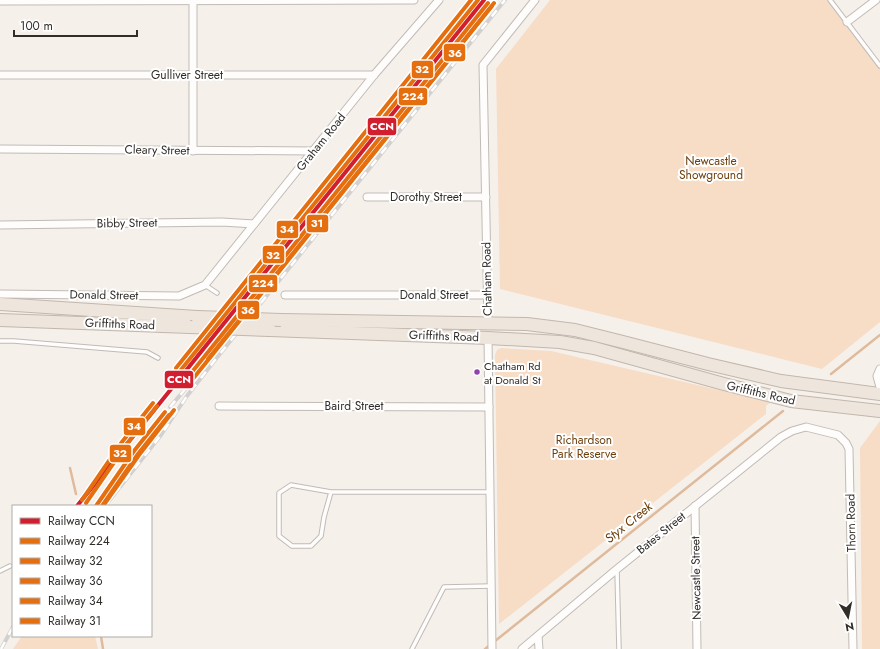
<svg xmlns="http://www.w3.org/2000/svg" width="880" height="649" viewBox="0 0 880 649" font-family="Jost,sans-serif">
<rect width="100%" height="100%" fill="#f6f0eb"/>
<g fill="#f7dcc6">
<path d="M 550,0 L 827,0 L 880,69 L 880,322 L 822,369 L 500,289 L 496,69 Z"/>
<path d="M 501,348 L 551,351 L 771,402 L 766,406 L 766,414 L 499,624 L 495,355 L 497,350 Z"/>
<path d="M 880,421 L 880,649 L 862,649 L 860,448 Z"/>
<path d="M 22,636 L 95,636 L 98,649 L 13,649 Z"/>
</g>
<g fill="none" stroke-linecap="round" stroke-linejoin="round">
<g stroke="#dfbb9c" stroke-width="2.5">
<path d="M 831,374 L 880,335"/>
<path d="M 70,468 L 76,494"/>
<path d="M 101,636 L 103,649"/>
<path d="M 485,649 L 783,411"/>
</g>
<defs>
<g id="lane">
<path d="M 830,0 L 880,66"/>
<path d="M 205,285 L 217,293"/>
<path d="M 0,341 L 14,341 L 147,352 L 158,358"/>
<path d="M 331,492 L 291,485 L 279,493 L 279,536 L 292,546 L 311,546 L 321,536 L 324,517 L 331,492 L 490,492"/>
<path d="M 617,570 L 619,649"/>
<path d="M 0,571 L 10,566"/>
<path d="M 412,649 L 444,587 L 491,586"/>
</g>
<g id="street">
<path d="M 193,0 L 193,151"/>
<path d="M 0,1 L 414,0"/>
<path d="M 847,22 L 876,0"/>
<path d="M 0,75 L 374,75"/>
<path d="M 0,149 L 314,151"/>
<path d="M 367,197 L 486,197"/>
<path d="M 0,225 L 222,222 L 254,224"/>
<path d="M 0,294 L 179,296 L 205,285 L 374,75 L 439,0"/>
<path d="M 285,295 L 486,295"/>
<path d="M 488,323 L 483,65 L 535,0"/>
<path d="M 488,338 L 492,649"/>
<path d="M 880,369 L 877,376 L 880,387"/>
<path d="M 219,406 L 489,407"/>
<path d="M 695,506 L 697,649"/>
<path d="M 538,636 L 539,649"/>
<path d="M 522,649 L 617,569 L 781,437 L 792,431 L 806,427 L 838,435 L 846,443 L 849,449 L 853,649"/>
</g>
<g id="highway">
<path d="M 0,304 L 197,317"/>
<path d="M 0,320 L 190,327"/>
<path d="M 281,320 L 527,324 L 575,330 L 623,342 L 708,364 L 781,381 L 880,394"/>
<path d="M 270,330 L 488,338 L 560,342 L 594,348 L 724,384 L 791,401 L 880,411"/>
</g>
</defs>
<use href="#lane" stroke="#c0bbb7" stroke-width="5.5"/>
<use href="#street" stroke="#c0bbb7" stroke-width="9"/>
<use href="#highway" stroke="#c2b7ad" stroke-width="14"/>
<use href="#lane" stroke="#fefdfc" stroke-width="3.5"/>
<use href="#street" stroke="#fefdfc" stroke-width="7"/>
<use href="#highway" stroke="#eee5dd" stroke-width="12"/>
<defs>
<g id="rail">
<path d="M 170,407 L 187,387"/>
<path d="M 105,506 L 161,435 L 187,396 L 215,360 L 505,0"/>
<path d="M 1,649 L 13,627"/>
</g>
</defs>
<use href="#rail" stroke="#d2d1d0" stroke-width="4"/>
<use href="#rail" stroke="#fff" stroke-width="2.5" stroke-dasharray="8" stroke-linecap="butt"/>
<defs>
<g id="highway-bridge">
<path d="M 197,317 L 281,320"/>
<path d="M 190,327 L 270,330"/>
</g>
</defs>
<use href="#highway-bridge" stroke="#c2b7ad" stroke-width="14" stroke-linecap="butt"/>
<use href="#highway-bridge" stroke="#eee5dd" stroke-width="12"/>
<defs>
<path id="rail-1" d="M 77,506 L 484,0"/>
<g id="rail-2">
<path d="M 188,377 L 488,3"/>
<path d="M 96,506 L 134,451 L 165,412"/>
</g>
<g id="rail-3">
<path d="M 180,371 L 478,0"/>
<path d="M 86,503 L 126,445 L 157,406"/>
</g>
<g id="rail-4">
<path d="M 192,380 L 492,6"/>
<path d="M 102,506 L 138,454 L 169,415"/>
</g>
<g id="rail-5">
<path d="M 176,368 L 471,0"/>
<path d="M 82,500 L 122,442 L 153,403"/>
</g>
<g id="rail-6">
<path d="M 208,359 L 494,3"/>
<path d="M 103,506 L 139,455 L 174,410"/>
</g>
</defs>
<use href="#rail-1" stroke="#fff" stroke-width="7"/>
<use href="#rail-2" stroke="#fff" stroke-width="7"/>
<use href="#rail-3" stroke="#fff" stroke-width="7"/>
<use href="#rail-4" stroke="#fff" stroke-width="7"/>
<use href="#rail-5" stroke="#fff" stroke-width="7"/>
<use href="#rail-6" stroke="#fff" stroke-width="7"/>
<use href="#rail-1" stroke="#d11f2f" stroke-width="4"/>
<use href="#rail-2" stroke="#e56e0f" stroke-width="4"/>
<use href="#rail-3" stroke="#e56e0f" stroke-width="4"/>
<use href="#rail-4" stroke="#e56e0f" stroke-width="4"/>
<use href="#rail-5" stroke="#e56e0f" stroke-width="4"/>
<use href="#rail-6" stroke="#e56e0f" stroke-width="4"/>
</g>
<circle fill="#8e44ad" stroke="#fff" stroke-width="1.5" cx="477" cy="372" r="3.5"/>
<g text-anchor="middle" stroke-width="4" stroke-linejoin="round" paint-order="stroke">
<g font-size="11" fill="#312d29" stroke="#fff" text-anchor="start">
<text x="484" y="370">Chatham Rd<tspan x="484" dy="14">at Donald St</tspan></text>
</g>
<g font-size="12" fill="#312d29" stroke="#fff">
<text x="187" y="79">Gulliver Street</text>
<text transform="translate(321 142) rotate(-51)" y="4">Graham Road</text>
<text transform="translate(157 150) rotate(1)" y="4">Cleary Street</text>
<text x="426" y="201">Dorothy Street</text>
<text transform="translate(127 223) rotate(-1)" y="4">Bibby Street</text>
<text transform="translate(487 279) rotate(-91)" y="4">Chatham Road</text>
<text transform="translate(104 295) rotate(1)" y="4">Donald Street</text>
<text x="434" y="299">Donald Street</text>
<text transform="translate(120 324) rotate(2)" y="4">Griffiths Road</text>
<text transform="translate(444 336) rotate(2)" y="4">Griffiths Road</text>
<text transform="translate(761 393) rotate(13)" y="4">Griffiths Road</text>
<text x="354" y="410">Baird Street</text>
<text transform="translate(851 523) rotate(-91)" y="4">Thorn Road</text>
<text transform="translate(661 533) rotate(-39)" y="4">Bates Street</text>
<text transform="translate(696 578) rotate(-91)" y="4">Newcastle Street</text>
</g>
<g font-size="12" fill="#6e400e" stroke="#fff">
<text x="711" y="165">Newcastle<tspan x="711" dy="14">Showground</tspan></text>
<text x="584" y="444">Richardson<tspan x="584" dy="14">Park Reserve</tspan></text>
</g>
<g font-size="13" font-style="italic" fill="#683a05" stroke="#fff">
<text transform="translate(628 522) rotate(-39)" y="5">Styx Creek</text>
</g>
</g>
<g stroke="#fff" stroke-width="1.5">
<rect x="443" y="43" width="23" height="19" rx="4" fill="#e56e0f"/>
<rect x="411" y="60" width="23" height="19" rx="4" fill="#e56e0f"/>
<rect x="398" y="87" width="30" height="19" rx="4" fill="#e56e0f"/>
<rect x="367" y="117" width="30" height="19" rx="4" fill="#d11f2f"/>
<rect x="306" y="214" width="23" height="19" rx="4" fill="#e56e0f"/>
<rect x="276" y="220" width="23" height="19" rx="4" fill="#e56e0f"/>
<rect x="262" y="245" width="23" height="19" rx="4" fill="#e56e0f"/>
<rect x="248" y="274" width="30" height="19" rx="4" fill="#e56e0f"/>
<rect x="237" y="300" width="23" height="20" rx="4" fill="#e56e0f"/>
<rect x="164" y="370" width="30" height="19" rx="4" fill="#d11f2f"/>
<rect x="123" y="417" width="23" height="19" rx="4" fill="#e56e0f"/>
<rect x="109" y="444" width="23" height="19" rx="4" fill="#e56e0f"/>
</g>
<g font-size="11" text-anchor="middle" font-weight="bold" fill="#fff">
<text x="455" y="57">36</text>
<text x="422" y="73">32</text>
<text x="413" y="100">224</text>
<text x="382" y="130">CCN</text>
<text x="317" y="227">31</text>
<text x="287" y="233">34</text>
<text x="273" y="259">32</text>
<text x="263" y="287">224</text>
<text x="248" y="314">36</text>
<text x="179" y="383">CCN</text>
<text x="134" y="430">34</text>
<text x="120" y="457">32</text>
</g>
<rect x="12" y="505" width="140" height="132" fill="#ffffff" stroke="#adaba9"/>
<rect x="20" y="518" width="20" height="6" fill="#d11f2f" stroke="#adaba9"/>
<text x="48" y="525" font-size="12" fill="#312d29">Railway CCN</text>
<rect x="20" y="538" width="20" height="6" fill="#e56e0f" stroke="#adaba9"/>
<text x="48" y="545" font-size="12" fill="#312d29">Railway 224</text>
<rect x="20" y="558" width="20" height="6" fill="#e56e0f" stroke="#adaba9"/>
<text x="48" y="565" font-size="12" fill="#312d29">Railway 32</text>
<rect x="20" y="578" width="20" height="6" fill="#e56e0f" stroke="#adaba9"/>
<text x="48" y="585" font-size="12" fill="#312d29">Railway 36</text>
<rect x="20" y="598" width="20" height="6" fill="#e56e0f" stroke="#adaba9"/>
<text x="48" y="605" font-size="12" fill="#312d29">Railway 34</text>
<rect x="20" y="618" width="20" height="6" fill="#e56e0f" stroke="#adaba9"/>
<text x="48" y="625" font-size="12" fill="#312d29">Railway 31</text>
<g transform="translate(848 617) rotate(170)" stroke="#ffffff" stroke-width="3" paint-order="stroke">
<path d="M0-3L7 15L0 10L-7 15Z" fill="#312d29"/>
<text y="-6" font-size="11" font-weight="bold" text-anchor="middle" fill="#312d29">N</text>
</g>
<path d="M14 30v6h123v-6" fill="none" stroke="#312d29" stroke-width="2"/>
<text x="20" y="30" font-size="12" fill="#312d29" stroke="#ffffff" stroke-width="3" paint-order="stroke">100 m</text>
</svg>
